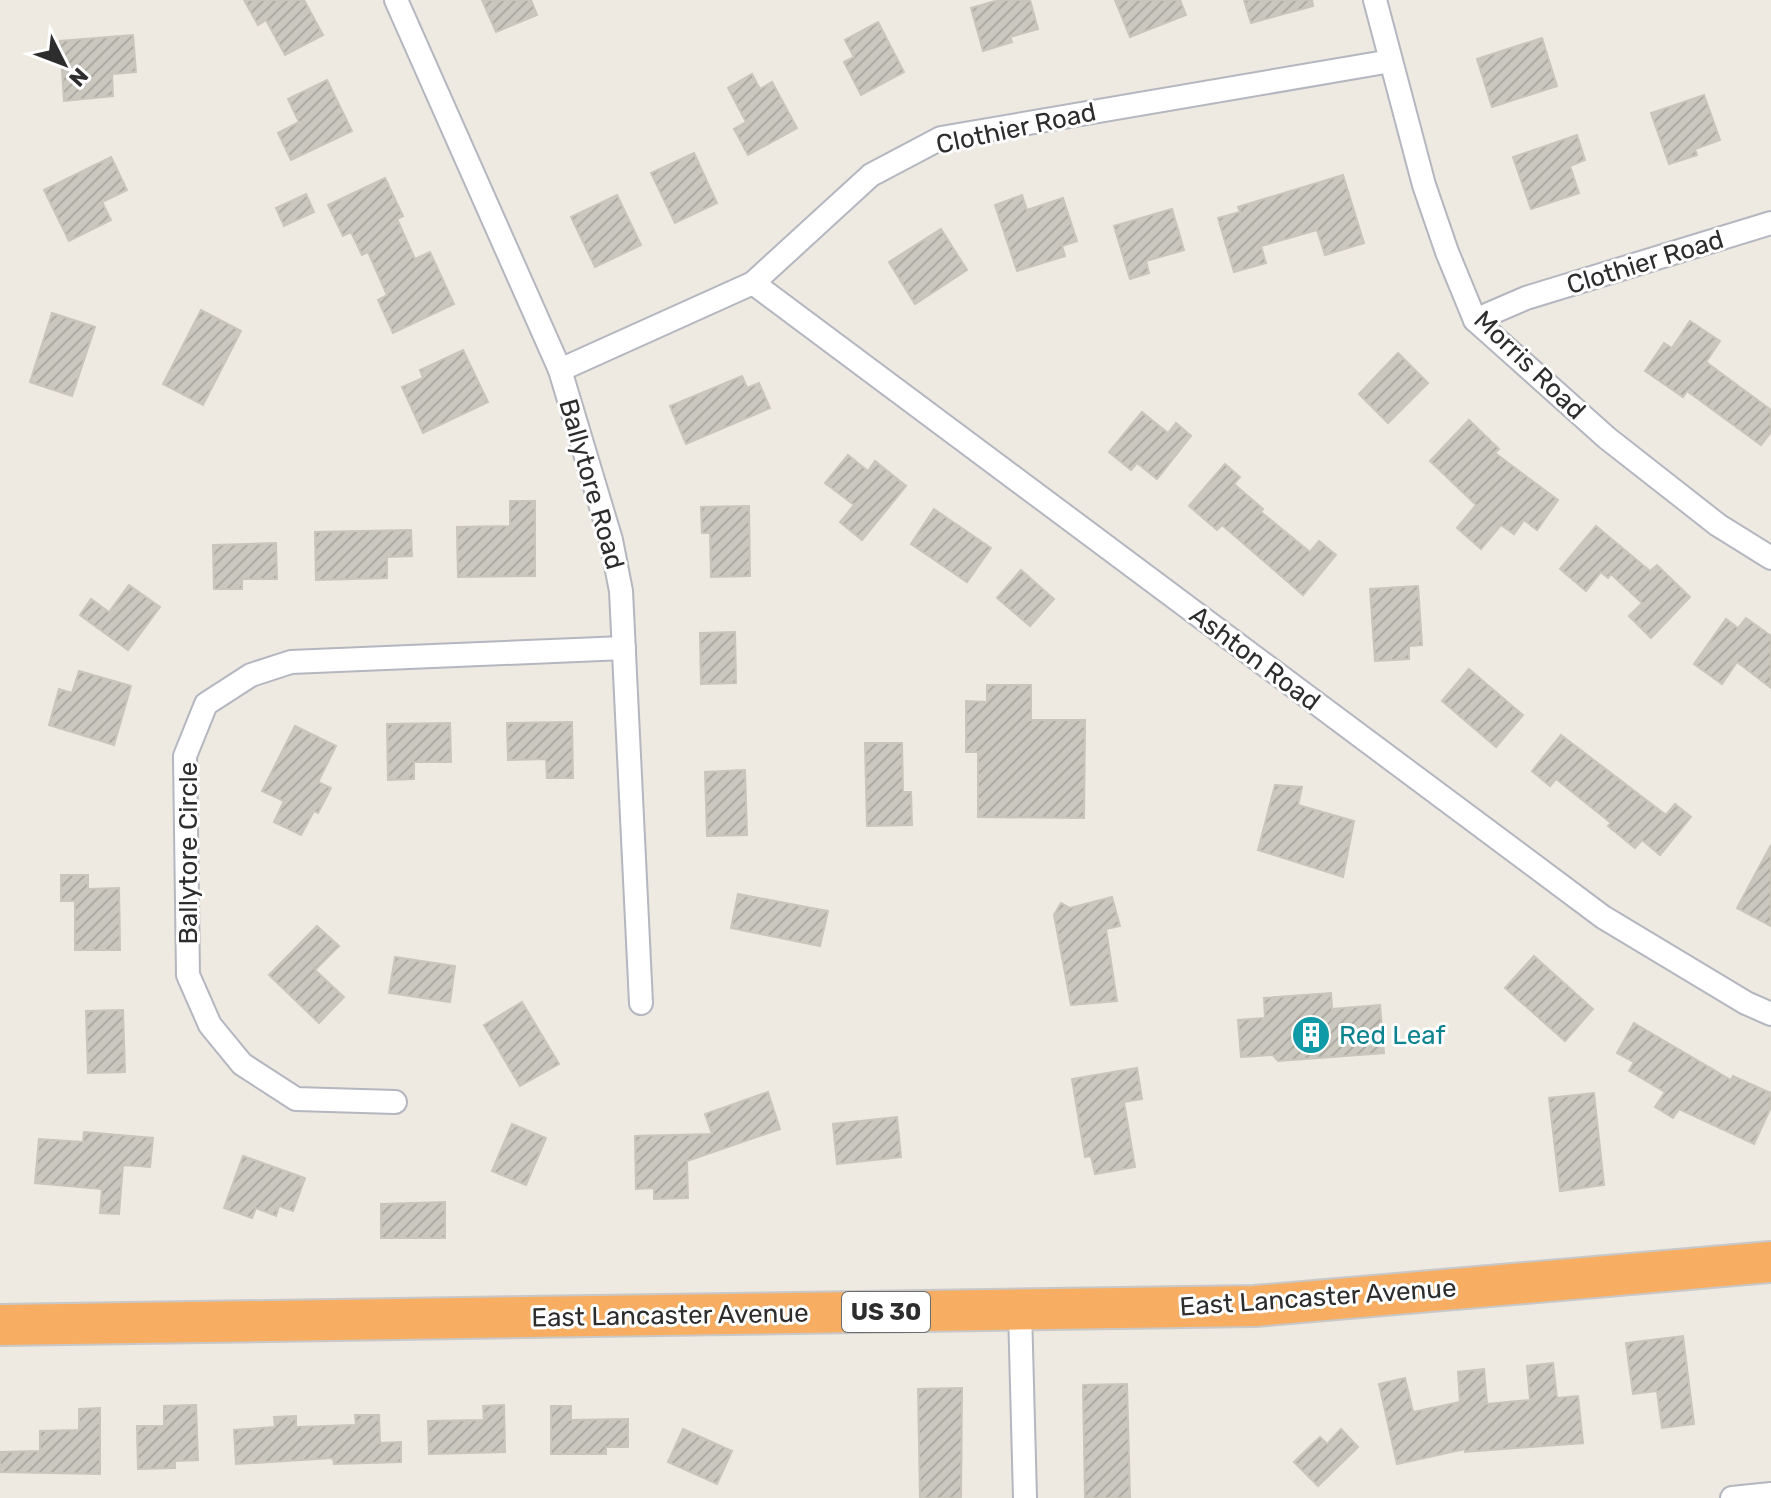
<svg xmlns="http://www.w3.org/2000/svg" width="1771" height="1498" viewBox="0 0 1771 1498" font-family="Rubik,sans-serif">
<defs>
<pattern id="building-hatch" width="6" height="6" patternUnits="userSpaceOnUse" patternTransform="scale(2)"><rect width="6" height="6" fill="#cac7bf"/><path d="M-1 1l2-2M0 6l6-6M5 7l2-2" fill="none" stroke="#aeaba4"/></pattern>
</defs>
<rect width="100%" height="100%" fill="#eee9e1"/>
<g fill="url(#building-hatch)" stroke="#cac5ba" stroke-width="2">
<path d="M 244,0 L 304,0 L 323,35 L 285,55 L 266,20 L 258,25 Z"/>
<path d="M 482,0 L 531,0 L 537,15 L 496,32 Z"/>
<path d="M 999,0 L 1030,0 L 1038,29 L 1010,37 L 1012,42 L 983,51 L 971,8 Z"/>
<path d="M 1115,0 L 1180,0 L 1186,15 L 1130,37 Z"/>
<path d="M 1244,0 L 1312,0 L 1313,6 L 1251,23 Z"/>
<path d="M 878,22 L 904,72 L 861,95 L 844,62 L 854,57 L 845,40 Z"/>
<path d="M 133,35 L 136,72 L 112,74 L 113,96 L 64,101 L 60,41 Z"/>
<path d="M 1542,38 L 1557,86 L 1492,107 L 1477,59 Z"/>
<path d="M 752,74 L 760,89 L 772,82 L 797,128 L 748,155 L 734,129 L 746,122 L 728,88 Z"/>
<path d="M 327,80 L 352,131 L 291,160 L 278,133 L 299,122 L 288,99 Z"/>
<path d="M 1704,95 L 1720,140 L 1695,149 L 1697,155 L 1669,164 L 1651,113 Z"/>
<path d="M 1577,135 L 1585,160 L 1570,166 L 1579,193 L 1531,209 L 1513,157 Z"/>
<path d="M 694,153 L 717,203 L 675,223 L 651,173 Z"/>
<path d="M 111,157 L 127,190 L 102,202 L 111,220 L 69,241 L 44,190 Z"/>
<path d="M 1343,175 L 1364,243 L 1325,255 L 1317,230 L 1261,246 L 1266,263 L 1234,272 L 1218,218 L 1240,212 L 1238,207 Z"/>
<path d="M 385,178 L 403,216 L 397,219 L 415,259 L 430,252 L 454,304 L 393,333 L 378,300 L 387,295 L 368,252 L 362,255 L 351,232 L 343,236 L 328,205 Z"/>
<path d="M 306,194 L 314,212 L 284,226 L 276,208 Z"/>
<path d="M 617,195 L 641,245 L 595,267 L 571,217 Z"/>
<path d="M 1022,195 L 1027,210 L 1063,198 L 1077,241 L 1062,246 L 1065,256 L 1017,271 L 995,205 Z"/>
<path d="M 1172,209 L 1184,250 L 1146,261 L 1149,273 L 1130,279 L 1114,226 Z"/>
<path d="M 941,229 L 967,270 L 915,304 L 889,262 Z"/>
<path d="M 201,310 L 241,331 L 203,405 L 163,384 Z"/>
<path d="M 52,313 L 95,327 L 72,396 L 30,382 Z"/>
<path d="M 1690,321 L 1720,341 L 1706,362 L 1771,410 L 1771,432 L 1761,445 L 1687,391 L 1683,397 L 1645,371 L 1664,343 L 1672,348 Z"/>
<path d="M 463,350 L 488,402 L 423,433 L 402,387 L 423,378 L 420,370 Z"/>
<path d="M 1398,353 L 1428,383 L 1388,423 L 1359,394 Z"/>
<path d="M 742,376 L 747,388 L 759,383 L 770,408 L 686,444 L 670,406 Z"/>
<path d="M 1142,412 L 1168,433 L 1176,423 L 1191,436 L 1157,479 L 1137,463 L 1131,470 L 1109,452 Z"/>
<path d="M 1469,420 L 1499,449 L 1495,453 L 1558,500 L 1537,530 L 1524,520 L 1514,534 L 1501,525 L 1481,549 L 1457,528 L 1476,505 L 1430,461 Z"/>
<path d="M 848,455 L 868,471 L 875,461 L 906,486 L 862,540 L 840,522 L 854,505 L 825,483 Z"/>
<path d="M 1225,464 L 1240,477 L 1234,484 L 1263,509 L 1261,512 L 1310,552 L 1319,541 L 1336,555 L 1303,595 L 1222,525 L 1217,530 L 1189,506 Z"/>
<path d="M 510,501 L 535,501 L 535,576 L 458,577 L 457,527 L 510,526 Z"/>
<path d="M 749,506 L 750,576 L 711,577 L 710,533 L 702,533 L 701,507 Z"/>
<path d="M 934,509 L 991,548 L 967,582 L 911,544 Z"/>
<path d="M 1596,526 L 1650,571 L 1657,565 L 1690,597 L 1651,638 L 1629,616 L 1642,603 L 1611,574 L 1608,578 L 1601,572 L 1586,591 L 1560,569 Z"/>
<path d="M 411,530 L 412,556 L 387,557 L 387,578 L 316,580 L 315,532 Z"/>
<path d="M 276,543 L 277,579 L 242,579 L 242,589 L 214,589 L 213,545 Z"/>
<path d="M 1021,570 L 1054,599 L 1030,626 L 997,598 Z"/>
<path d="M 129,585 L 160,607 L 128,650 L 80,615 L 91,599 L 109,612 Z"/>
<path d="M 1418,586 L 1422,645 L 1409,646 L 1409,659 L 1375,661 L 1370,589 Z"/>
<path d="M 1746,618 L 1771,636 L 1771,688 L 1737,662 L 1722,684 L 1694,664 L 1726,619 L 1738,628 Z"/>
<path d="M 735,632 L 736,683 L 701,684 L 700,633 Z"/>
<path d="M 1469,669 L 1523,715 L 1496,747 L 1442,701 Z"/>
<path d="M 79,671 L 131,686 L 114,745 L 49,725 L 59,689 L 72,693 Z"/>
<path d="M 987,685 L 1031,685 L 1031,720 L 1085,720 L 1084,818 L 978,817 L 978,752 L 966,752 L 966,701 L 987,702 Z"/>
<path d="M 572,722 L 573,778 L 547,778 L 546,759 L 508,760 L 507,723 Z"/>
<path d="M 450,723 L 451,762 L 414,762 L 414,779 L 388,780 L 387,724 Z"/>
<path d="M 295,726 L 336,746 L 318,782 L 331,788 L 318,813 L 314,811 L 301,835 L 274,822 L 284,801 L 262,791 Z"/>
<path d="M 1561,735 L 1666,815 L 1675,804 L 1691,817 L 1660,855 L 1642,840 L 1635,848 L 1608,826 L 1611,823 L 1556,779 L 1550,786 L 1532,771 Z"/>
<path d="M 865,743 L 902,743 L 903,792 L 911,792 L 912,825 L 867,826 Z"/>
<path d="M 745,770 L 747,835 L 707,836 L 705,772 Z"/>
<path d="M 1275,785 L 1302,787 L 1298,805 L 1354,821 L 1343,877 L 1258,850 Z"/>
<path d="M 1771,845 L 1771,926 L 1737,908 Z"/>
<path d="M 61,875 L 88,875 L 88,889 L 119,888 L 120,950 L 75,950 L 75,901 L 61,901 Z"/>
<path d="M 738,894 L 828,911 L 820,946 L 731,928 Z"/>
<path d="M 1112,897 L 1120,926 L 1106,929 L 1117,1001 L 1071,1005 L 1054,915 L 1061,903 L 1070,908 Z"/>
<path d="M 317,926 L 339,946 L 315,970 L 344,997 L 319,1023 L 269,975 Z"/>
<path d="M 1534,956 L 1593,1009 L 1565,1041 L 1505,988 Z"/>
<path d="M 395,957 L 455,966 L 450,1002 L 389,993 Z"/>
<path d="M 1331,993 L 1332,1009 L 1380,1005 L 1384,1053 L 1278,1061 L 1273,1055 L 1241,1057 L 1238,1020 L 1265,1018 L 1264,998 Z"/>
<path d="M 522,1002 L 559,1064 L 520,1086 L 484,1025 Z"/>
<path d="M 123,1010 L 125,1072 L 88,1073 L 86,1011 Z"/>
<path d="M 1634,1023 L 1731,1080 L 1733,1076 L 1771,1093 L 1771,1107 L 1754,1144 L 1679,1109 L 1673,1118 L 1655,1107 L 1665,1092 L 1629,1071 L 1634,1062 L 1617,1053 Z"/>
<path d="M 1137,1068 L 1142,1099 L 1124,1102 L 1135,1167 L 1095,1174 L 1091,1156 L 1085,1157 L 1072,1079 Z"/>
<path d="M 768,1092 L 780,1129 L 687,1161 L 688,1198 L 654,1199 L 654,1188 L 636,1189 L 635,1136 L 712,1134 L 705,1114 Z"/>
<path d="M 1594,1093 L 1604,1185 L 1560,1191 L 1549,1098 Z"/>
<path d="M 897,1117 L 901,1157 L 837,1164 L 833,1124 Z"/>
<path d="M 512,1124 L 546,1138 L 526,1185 L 492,1171 Z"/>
<path d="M 84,1132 L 153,1138 L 150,1167 L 123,1165 L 119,1214 L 100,1213 L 102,1189 L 35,1183 L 39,1139 L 83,1142 Z"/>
<path d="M 243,1156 L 305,1178 L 293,1211 L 279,1206 L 276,1216 L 256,1208 L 252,1218 L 224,1208 Z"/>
<path d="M 445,1202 L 445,1238 L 381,1238 L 381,1204 Z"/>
<path d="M 1683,1336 L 1694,1424 L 1662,1428 L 1657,1391 L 1633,1394 L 1626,1343 Z"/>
<path d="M 1553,1363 L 1557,1398 L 1578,1396 L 1583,1443 L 1465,1452 L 1465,1449 L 1397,1464 L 1379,1384 L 1405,1378 L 1413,1412 L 1460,1402 L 1458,1372 L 1484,1369 L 1487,1404 L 1530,1400 L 1527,1366 Z"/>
<path d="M 1127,1384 L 1130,1498 L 1085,1498 L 1083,1385 Z"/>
<path d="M 962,1388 L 961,1498 L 920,1498 L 918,1389 Z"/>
<path d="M 196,1405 L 198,1460 L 175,1461 L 175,1468 L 138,1469 L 137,1426 L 164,1426 L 164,1406 Z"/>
<path d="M 504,1405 L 505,1452 L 429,1454 L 428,1421 L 484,1420 L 483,1406 Z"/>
<path d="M 551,1406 L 571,1406 L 571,1420 L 628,1419 L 628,1447 L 606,1447 L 606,1454 L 551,1454 Z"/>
<path d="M 100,1408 L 100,1474 L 0,1472 L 0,1452 L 40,1451 L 40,1431 L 79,1430 L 79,1409 Z"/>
<path d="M 355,1415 L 379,1415 L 380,1443 L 401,1442 L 401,1462 L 334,1464 L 333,1458 L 236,1464 L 234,1430 L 275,1427 L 274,1417 L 296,1416 L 296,1427 L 356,1425 Z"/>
<path d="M 683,1429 L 732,1451 L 717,1484 L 668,1462 Z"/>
<path d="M 1341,1429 L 1358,1447 L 1318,1486 L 1294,1462 L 1320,1437 L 1327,1444 Z"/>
</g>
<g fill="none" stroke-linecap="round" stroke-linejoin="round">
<defs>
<g id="street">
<path d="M 396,0 L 560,370 L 611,540 L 621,591 L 641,1003"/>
<path d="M 1375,0 L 1424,185 L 1447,252 L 1475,320 L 1607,438 L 1718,525 L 1771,558"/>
<path d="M 753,283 L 1603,917 L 1746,1003 L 1771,1014"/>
<path d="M 1475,320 L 1526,298 L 1771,223"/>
<path d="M 560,370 L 753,283 L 871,175 L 941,138 L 1391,61"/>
<path d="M 395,1102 L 296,1099 L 242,1064 L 210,1025 L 188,975 L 185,756 L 206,704 L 251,675 L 291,662 L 624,648"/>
<path d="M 1020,1310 L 1025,1498"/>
<path d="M 1732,1498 L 1771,1494"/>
</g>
<path id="highway" d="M 0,1325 L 1255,1306 L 1771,1262"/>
</defs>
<use href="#street" stroke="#b4b6c0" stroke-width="26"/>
<use href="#highway" stroke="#c8c8c8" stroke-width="44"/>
<use href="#street" stroke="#fff" stroke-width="22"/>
<use href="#highway" stroke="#f7ae63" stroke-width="40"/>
</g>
<defs>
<symbol id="building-disc" viewBox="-11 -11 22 22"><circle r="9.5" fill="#0f9aa8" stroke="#fff"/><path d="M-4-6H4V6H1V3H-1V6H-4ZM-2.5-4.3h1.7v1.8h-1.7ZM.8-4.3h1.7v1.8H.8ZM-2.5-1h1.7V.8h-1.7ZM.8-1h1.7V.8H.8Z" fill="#fff"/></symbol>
</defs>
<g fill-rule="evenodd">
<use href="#building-disc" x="1289" y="1013" width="44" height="44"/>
</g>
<g text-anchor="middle" stroke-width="6" stroke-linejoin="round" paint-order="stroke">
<rect fill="#fff" stroke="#6c6c6c" stroke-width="2" x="842" y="1292" width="88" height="40" rx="6"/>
<g font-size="24" font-weight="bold" fill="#2d2d2d">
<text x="886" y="1320">US 30</text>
</g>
<g font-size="26" fill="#2d2d2d" stroke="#fff">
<text transform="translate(1016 128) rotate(-12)" y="9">Clothier Road</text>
<text transform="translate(1645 262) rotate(-17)" y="9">Clothier Road</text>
<text transform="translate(1530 365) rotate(44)" y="9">Morris Road</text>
<text transform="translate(592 484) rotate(74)" y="9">Ballytore Road</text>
<text transform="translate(1255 658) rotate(37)" y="9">Ashton Road</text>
<text transform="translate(188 853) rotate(-90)" y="9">Ballytore Circle</text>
<text transform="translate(1318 1297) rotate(-4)" y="9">East Lancaster Avenue</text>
<text transform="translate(670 1315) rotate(-1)" y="9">East Lancaster Avenue</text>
</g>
<g font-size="26" fill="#0d838f" stroke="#fff" text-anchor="start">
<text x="1339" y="1044">Red Leaf</text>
</g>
</g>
<g transform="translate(64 64) rotate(132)" stroke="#ffffff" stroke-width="6" paint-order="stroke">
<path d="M0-6L14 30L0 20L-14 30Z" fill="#2d2d2d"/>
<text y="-12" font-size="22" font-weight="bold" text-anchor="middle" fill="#2d2d2d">N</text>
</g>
</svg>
